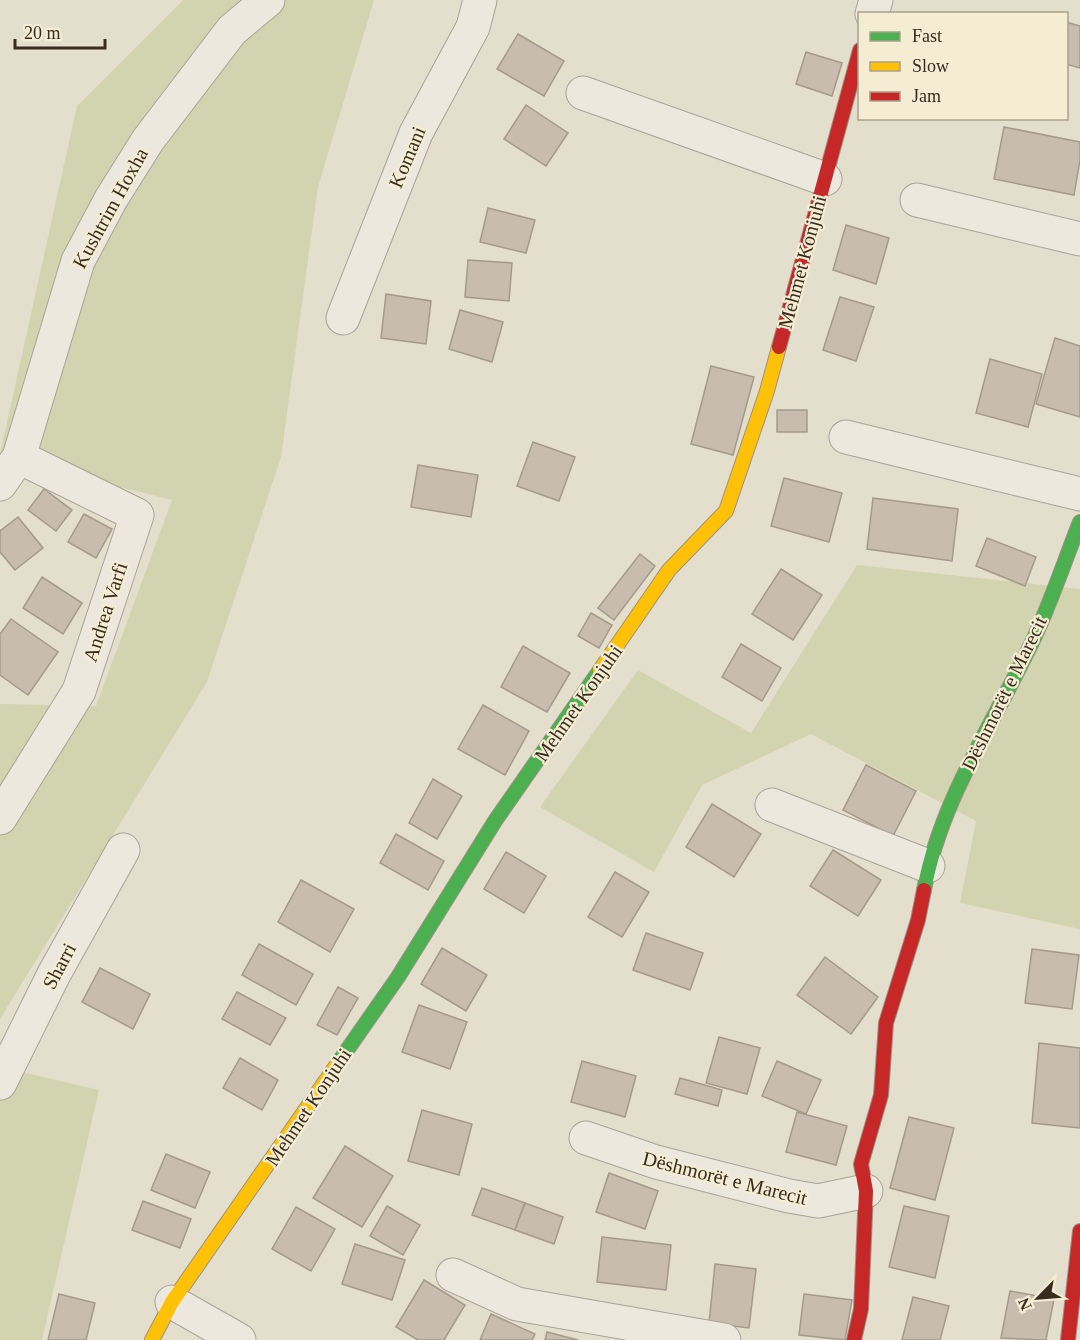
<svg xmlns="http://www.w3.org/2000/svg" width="1080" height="1340" viewBox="0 0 1080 1340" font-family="'Times New Roman',serif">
<rect width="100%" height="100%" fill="#e4decd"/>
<g fill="#d2d4af">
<path d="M 183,0 L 374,0 L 318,187 L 281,457 L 207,682 L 0,1019 L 0,704 L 96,706 L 172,500 L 0,457 L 0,454 L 77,106 Z"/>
<path d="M 857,565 L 1080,589 L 1080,929 L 960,903 L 976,821 L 811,734 L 702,785 L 654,872 L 540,807 L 638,670 L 751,733 Z"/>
<path d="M 0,1067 L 99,1090 L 42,1340 L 0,1340 Z"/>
</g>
<g fill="#c8bcae" stroke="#a49a8c" stroke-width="1.5">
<path d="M 1066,22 L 1080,26 L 1080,68 L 1066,64 Z"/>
<path d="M 518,34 L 564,61 L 544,96 L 497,69 Z"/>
<path d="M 806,52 L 842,63 L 832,96 L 796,84 Z"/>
<path d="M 526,105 L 568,133 L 546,166 L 504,139 Z"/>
<path d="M 1004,127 L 1080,142 L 1080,160 L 1074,195 L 994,179 Z"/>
<path d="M 488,208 L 535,220 L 526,253 L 480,242 Z"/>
<path d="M 846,225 L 889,238 L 876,284 L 833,270 Z"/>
<path d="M 468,260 L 512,263 L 509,301 L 465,297 Z"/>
<path d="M 386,294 L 431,301 L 426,344 L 381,338 Z"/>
<path d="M 840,297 L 874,307 L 856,361 L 823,350 Z"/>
<path d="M 460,310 L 503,322 L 492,362 L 449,349 Z"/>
<path d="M 1055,338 L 1080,346 L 1080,417 L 1036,404 Z"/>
<path d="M 990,359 L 1042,374 L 1028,427 L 976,413 Z"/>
<path d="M 711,366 L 754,377 L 733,455 L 691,444 Z"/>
<rect x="777" y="410" width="30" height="22"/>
<path d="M 533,442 L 575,457 L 559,501 L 517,486 Z"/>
<path d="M 418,465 L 478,475 L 471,517 L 411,507 Z"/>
<path d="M 784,478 L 842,493 L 829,542 L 771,526 Z"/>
<path d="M 44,489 L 72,510 L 56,531 L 28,510 Z"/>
<path d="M 873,498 L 958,509 L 952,561 L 867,549 Z"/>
<path d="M 84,514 L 112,529 L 96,558 L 68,542 Z"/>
<path d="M 18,517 L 43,548 L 15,570 L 0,552 L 0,531 Z"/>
<path d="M 987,538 L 1036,557 L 1025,586 L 976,566 Z"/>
<path d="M 640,554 L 655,566 L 614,620 L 598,608 Z"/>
<path d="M 781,569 L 822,595 L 793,640 L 752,614 Z"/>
<path d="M 42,577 L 82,603 L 63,634 L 23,608 Z"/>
<path d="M 591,613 L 612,625 L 599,648 L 578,636 Z"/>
<path d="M 11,619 L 58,652 L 28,695 L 0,675 L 0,634 Z"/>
<path d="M 741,644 L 781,668 L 762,701 L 722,677 Z"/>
<path d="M 523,646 L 570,673 L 547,712 L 501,687 Z"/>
<path d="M 483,705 L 529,731 L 505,775 L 458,749 Z"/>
<path d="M 866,765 L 916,791 L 893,836 L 843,810 Z"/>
<path d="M 433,779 L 462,796 L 437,839 L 409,823 Z"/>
<path d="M 712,804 L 761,834 L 734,877 L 686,847 Z"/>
<path d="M 396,834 L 444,861 L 428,890 L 380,863 Z"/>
<path d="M 833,850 L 881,880 L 858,916 L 810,886 Z"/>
<path d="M 506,852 L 546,876 L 524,913 L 484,889 Z"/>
<path d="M 615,872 L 649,892 L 622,937 L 588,917 Z"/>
<path d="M 301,880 L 354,909 L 330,952 L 278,922 Z"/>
<path d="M 646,933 L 703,953 L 690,990 L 633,970 Z"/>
<path d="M 259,944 L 313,974 L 296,1005 L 242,975 Z"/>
<path d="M 442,948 L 487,975 L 466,1011 L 421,984 Z"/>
<path d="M 1032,949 L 1079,955 L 1072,1009 L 1025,1003 Z"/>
<path d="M 825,957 L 878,997 L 851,1034 L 797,995 Z"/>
<path d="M 100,968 L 150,994 L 133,1029 L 82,1002 Z"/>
<path d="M 338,987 L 358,998 L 337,1035 L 317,1025 Z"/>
<path d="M 237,992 L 286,1018 L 270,1045 L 222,1019 Z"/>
<path d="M 419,1005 L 467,1022 L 450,1069 L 402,1052 Z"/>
<path d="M 719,1037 L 760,1048 L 747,1094 L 706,1083 Z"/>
<path d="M 1039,1043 L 1080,1048 L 1080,1128 L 1032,1123 Z"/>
<path d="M 240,1058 L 278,1080 L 262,1110 L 223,1088 Z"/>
<path d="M 582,1061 L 636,1076 L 625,1117 L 571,1102 Z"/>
<path d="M 777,1061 L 821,1080 L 806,1114 L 762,1096 Z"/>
<path d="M 680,1078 L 722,1090 L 718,1106 L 675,1094 Z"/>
<path d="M 422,1110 L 472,1124 L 459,1175 L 408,1161 Z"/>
<path d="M 797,1112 L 847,1126 L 836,1165 L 786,1152 Z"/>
<path d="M 909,1117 L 954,1128 L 935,1200 L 890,1188 Z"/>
<path d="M 345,1146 L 393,1176 L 362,1227 L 313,1198 Z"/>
<path d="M 166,1154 L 210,1172 L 195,1208 L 151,1190 Z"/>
<path d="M 609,1173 L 658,1191 L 645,1229 L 596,1212 Z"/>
<path d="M 482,1188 L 525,1203 L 515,1230 L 472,1215 Z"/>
<path d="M 143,1201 L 191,1219 L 180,1248 L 132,1230 Z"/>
<path d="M 525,1203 L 563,1217 L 554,1244 L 515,1230 Z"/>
<path d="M 387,1206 L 420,1225 L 403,1255 L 370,1236 Z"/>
<path d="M 904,1206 L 949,1216 L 935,1278 L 889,1267 Z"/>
<path d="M 296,1207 L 335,1229 L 311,1271 L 272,1249 Z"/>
<path d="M 602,1237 L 671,1245 L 666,1290 L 597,1282 Z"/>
<path d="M 355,1244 L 405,1260 L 392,1300 L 342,1284 Z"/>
<path d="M 715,1264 L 756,1269 L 749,1328 L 709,1323 Z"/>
<path d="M 424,1280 L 465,1305 L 444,1340 L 418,1340 L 396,1327 Z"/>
<path d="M 1010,1291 L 1054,1299 L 1046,1340 L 1001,1338 Z"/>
<path d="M 59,1294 L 95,1303 L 86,1340 L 48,1340 Z"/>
<path d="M 804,1294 L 852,1300 L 845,1340 L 799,1335 Z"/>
<path d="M 913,1297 L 949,1306 L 940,1340 L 902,1340 Z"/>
<path d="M 491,1314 L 535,1334 L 532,1340 L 480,1340 Z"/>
<path d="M 547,1332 L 578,1340 L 545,1340 Z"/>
</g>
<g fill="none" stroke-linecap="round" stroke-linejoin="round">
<defs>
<g id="street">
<path d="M 872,14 L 876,0"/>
<path d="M 583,93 L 825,179"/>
<path d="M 917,200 L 1080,239"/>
<path d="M 343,318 L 416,133 L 473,27 L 480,0"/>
<path d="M 846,437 L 1080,494"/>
<path d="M 0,484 L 19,457 L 78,261 L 111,199 L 148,140 L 232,30 L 268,0"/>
<path d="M 772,805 L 928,866"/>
<path d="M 0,818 L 79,691 L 137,515 L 19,457"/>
<path d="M 0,1083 L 54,974 L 123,850"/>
<path d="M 586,1138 L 656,1162 L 789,1196 L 818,1201 L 866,1191"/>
<path d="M 453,1275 L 517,1304 L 724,1340"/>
<path d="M 172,1302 L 239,1340"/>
</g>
<g id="fast">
<path d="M 924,890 C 941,798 996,720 1035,636 C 1052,599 1065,560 1080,522"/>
<path d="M 338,1063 L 398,977 L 495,821 L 600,670"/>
</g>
<g id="slow">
<path d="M 600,670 L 669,570 L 726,511 L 767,391 L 779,347"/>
<path d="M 152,1340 L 172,1302 L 338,1063"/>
</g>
<g id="jam">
<path d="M 779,347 L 860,50"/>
<path d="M 854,1340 L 861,1309 L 866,1191 L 861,1164 L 881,1095 L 886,1023 L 918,920 L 924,890"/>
<path d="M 1068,1340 L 1080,1231"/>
</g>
</defs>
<use href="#street" stroke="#a9a396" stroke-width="35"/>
<use href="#fast" stroke="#999286" stroke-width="16"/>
<use href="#slow" stroke="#999286" stroke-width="16"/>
<use href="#jam" stroke="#999286" stroke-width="16"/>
<use href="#street" stroke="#ece8de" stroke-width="33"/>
<use href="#fast" stroke="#4caf50" stroke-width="14"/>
<use href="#slow" stroke="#ffc107" stroke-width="14"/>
<use href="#jam" stroke="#c62828" stroke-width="14"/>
</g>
<g text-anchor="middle" stroke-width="4.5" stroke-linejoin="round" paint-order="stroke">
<g font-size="20" fill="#382c1e" stroke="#f5edd3">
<text transform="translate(407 157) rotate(-67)" y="7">Komani</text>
<text transform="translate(110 208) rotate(-61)" y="7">Kushtrim Hoxha</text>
<text transform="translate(802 262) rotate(-75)" y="7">Mehmet Konjuhi</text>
<text transform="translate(105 612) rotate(-72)" y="7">Andrea Varfi</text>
<text transform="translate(1004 693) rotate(-64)" y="7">Dëshmorët e Marecit</text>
<text transform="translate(578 703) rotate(-55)" y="7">Mehmet Konjuhi</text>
<text transform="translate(59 966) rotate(-62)" y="7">Sharri</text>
<text transform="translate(308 1107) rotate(-56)" y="7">Mehmet Konjuhi</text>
<text transform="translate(725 1178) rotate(14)" y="7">Dëshmorët e Marecit</text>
</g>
</g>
<rect x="858" y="12" width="210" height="108" fill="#f5edd3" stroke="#a9a08b" stroke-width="1.5"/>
<rect x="870" y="32" width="30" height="9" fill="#4caf50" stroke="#a9a08b" stroke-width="1.5"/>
<text x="912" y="42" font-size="18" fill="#382c1e">Fast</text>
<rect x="870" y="62" width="30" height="9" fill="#ffc107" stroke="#a9a08b" stroke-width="1.5"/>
<text x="912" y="72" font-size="18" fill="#382c1e">Slow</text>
<rect x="870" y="92" width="30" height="9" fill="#c62828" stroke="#a9a08b" stroke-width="1.5"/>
<text x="912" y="102" font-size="18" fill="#382c1e">Jam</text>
<g transform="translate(1038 1298) rotate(245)" stroke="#f5edd3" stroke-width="4.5" paint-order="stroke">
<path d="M0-4.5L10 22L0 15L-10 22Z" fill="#382c1e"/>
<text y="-9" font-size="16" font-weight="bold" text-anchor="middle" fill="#382c1e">N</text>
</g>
<path d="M15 39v9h90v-9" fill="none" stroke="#382c1e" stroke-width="3"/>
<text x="24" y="39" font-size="18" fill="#382c1e" stroke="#f5edd3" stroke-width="4.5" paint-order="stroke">20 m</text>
</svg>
